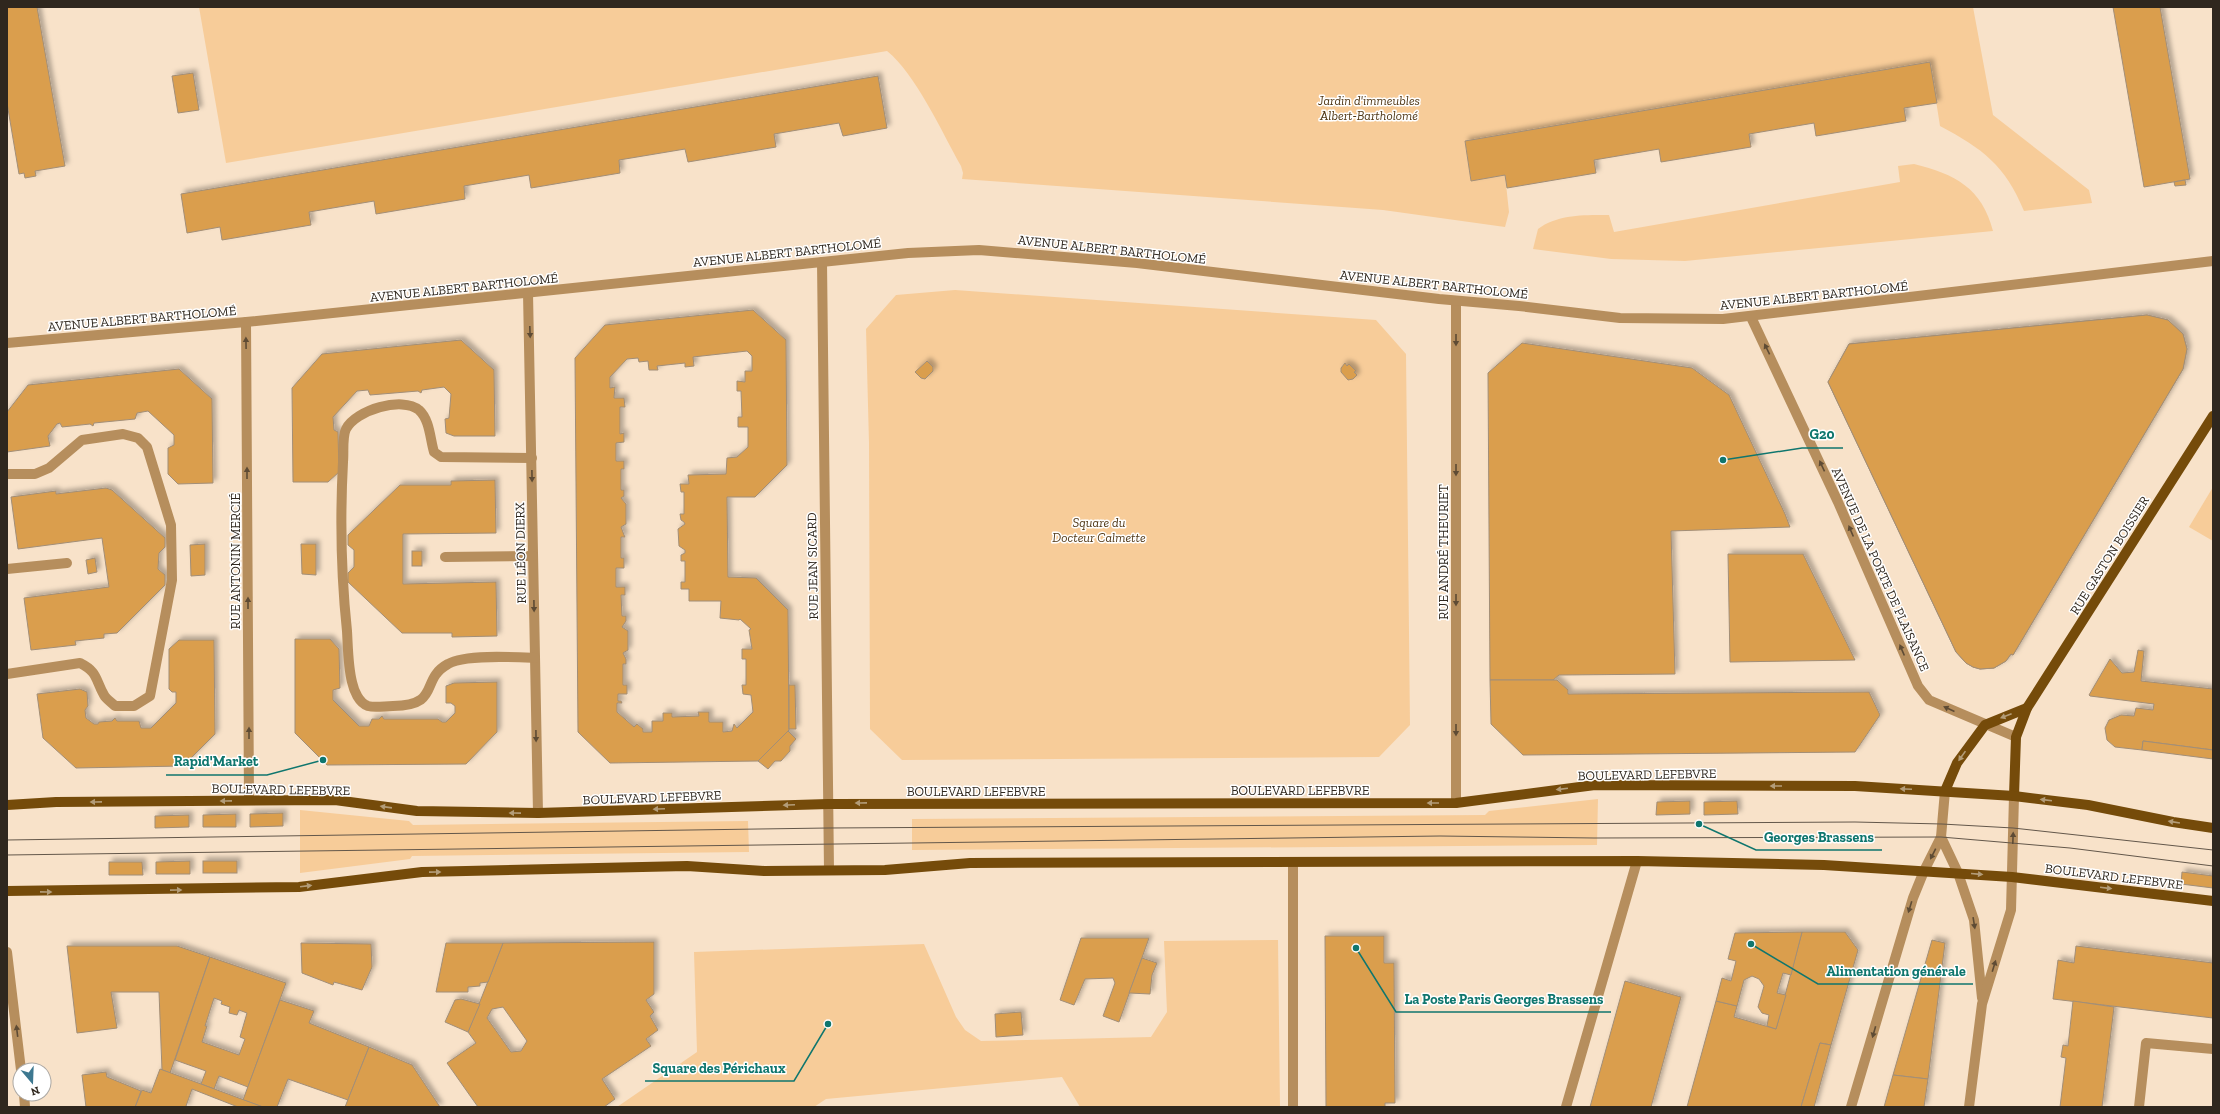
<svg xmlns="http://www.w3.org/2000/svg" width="2220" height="1114" viewBox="0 0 2220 1114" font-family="'Zilla Slab',serif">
<defs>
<filter id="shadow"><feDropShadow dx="3.5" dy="-3.5" stdDeviation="2" flood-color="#0004"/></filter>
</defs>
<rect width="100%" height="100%" fill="#f8e2c9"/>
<g fill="#f7cc99">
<path d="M 199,7 L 1973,7 L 1993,115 L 2089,190 L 2092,203 L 2024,211 C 2005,165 1983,149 1940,126 L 1930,62 L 1465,141 L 1471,181 L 1505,175 L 1509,212 L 1505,227 L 1383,210 L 962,179 L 963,173 L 961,166 C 943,134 915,73 887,51 L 226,163 Z"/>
<path d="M 1914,164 C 1955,174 1982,188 1993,231 L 1685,261 L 1611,259 L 1533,249 L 1538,229 C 1558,214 1585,215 1609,215 L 1614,232 L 1900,182 L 1898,166 Z"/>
<path d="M 955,290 L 1376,320 L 1406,354 L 1410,725 L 1379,757 L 902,760 L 870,729 L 869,443 L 866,329 L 896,295 Z"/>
<path d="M 2213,487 L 2213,541 L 2189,527 Z"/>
<path d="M 1598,799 L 1597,845 L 912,850 L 912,819 L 1485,815 L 1489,811 Z"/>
<path d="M 300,810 L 409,821 L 413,825 L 748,821 L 749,852 L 412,856 L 410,859 L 300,873 Z"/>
<path d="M 1278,940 L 1280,1107 L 1080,1107 L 1062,1077 L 826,1099 L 814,1107 L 617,1107 L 697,1052 L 694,952 L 924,944 L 956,1017 L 965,1030 L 981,1041 L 1151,1037 L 1167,1012 L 1164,941 Z"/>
</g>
<g fill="#da9e4e" stroke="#a28e77" fill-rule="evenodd" filter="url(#shadow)">
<path d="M 7,7 L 37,7 L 65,166 L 35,171 L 36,176 L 25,178 L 24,173 L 19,174 L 7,103 Z"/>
<path d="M 2113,7 L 2160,7 L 2190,179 L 2144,187 Z"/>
<path d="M 1930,62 L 1937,103 L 1904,108 L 1906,121 L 1816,136 L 1814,123 L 1749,134 L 1751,147 L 1661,162 L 1659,149 L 1594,160 L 1596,173 L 1507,188 L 1505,175 L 1471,181 L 1465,141 Z"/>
<path d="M 193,73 L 199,110 L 178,113 L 172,76 Z"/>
<path d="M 878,76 L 887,128 L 843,136 L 839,123 L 774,134 L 776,147 L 688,162 L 685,149 L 619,160 L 620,173 L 531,188 L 529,175 L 464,186 L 465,199 L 376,214 L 374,201 L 309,212 L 311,225 L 222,240 L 220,227 L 187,233 L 181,194 Z"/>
<path d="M 2185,180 L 2186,185 L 2175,186 L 2174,182 Z"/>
<path d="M 753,310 L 786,340 L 787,465 L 755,497 L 727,497 L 728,577 L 756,578 L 788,610 L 789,730 L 758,761 L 610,763 L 578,732 L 575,358 L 605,325 ZM 747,351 L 752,356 L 752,371 L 745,371 L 745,382 L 737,381 L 737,391 L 741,391 L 742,417 L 738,417 L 738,427 L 748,427 L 748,447 L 737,457 L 727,458 L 726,474 L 688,475 L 689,484 L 680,484 L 681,492 L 684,492 L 684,514 L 680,514 L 681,520 L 684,522 L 685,524 L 678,529 L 679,546 L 685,550 L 685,553 L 681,555 L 681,561 L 685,561 L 685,582 L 681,582 L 681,589 L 689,589 L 689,601 L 721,601 L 720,618 L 739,620 L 740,619 L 751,629 L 749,630 L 752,649 L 742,649 L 742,659 L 746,659 L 746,685 L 742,685 L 743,694 L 751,695 L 753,712 L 737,728 L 734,724 L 732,731 L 723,732 L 723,722 L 709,722 L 709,712 L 698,712 L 699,716 L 672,717 L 672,713 L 663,713 L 663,721 L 652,721 L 652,732 L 643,732 L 643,729 L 637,724 L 634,727 L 617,712 L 617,703 L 622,703 L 621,701 L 618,701 L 618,694 L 627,694 L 627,685 L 623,685 L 623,664 L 626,664 L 626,659 L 623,653 L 628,650 L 628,631 L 622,627 L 626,621 L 626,616 L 622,616 L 621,595 L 625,595 L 625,587 L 616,587 L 616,568 L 624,568 L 624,558 L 621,558 L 621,537 L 625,537 L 624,535 L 621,527 L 626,524 L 626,504 L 621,498 L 624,496 L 624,490 L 621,490 L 621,469 L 624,469 L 624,461 L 616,461 L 616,443 L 624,442 L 624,433 L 620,434 L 620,407 L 625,407 L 624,398 L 614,398 L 615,387 L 610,388 L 610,377 L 627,359 L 638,358 L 639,362 L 648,361 L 649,370 L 658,370 L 657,366 L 685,363 L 685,367 L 694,366 L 693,357 Z"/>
<path d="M 2147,315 L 2168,320 L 2183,334 L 2187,349 L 2183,369 L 2013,655 L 2011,654 L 2006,661 L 1994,668 L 1980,669 L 1973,667 L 1966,663 L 1956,652 L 1828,382 L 1849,344 ZM 2015,484 L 2039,498 L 1988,583 L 1973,590 L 1962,565 L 2006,491 L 2009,493 Z"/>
<path d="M 2147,315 L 2168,320 L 2183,334 L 2187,349 L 2183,369 L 2013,655 L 2011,654 L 2006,661 L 1994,668 L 1980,669 L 1973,667 L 1966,663 L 1956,652 L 1828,382 L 1849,344 Z"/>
<path d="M 461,340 L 494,370 L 495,436 L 454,436 L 446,433 L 445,419 L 449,418 L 451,394 L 444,387 L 422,390 L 421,393 L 418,391 L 370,395 L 368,390 L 357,391 L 333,417 L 334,430 L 338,432 L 339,472 L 328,482 L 293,482 L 292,388 L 322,354 Z"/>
<path d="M 1522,343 L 1692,368 L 1729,395 L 1785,514 L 1790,527 L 1671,531 L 1675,674 L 1559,675 L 1553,680 L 1490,680 L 1488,373 Z"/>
<path d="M 927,361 L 933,367 L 933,371 L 925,379 L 921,378 L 915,372 Z"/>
<path d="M 1345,363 L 1347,366 L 1349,364 L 1356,371 L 1354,372 L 1357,375 L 1353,379 L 1348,380 L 1341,372 L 1341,368 Z"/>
<path d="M 179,369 L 212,399 L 213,483 L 178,484 L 168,474 L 168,448 L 174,445 L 174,435 L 148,411 L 137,413 L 135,419 L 94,423 L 93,426 L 90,424 L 62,427 L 60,423 L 57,424 L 48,436 L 50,446 L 7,452 L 7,412 L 28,385 Z"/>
<path d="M 495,480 L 496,533 L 403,534 L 403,584 L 496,582 L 497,636 L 452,637 L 452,633 L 402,633 L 348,582 L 348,573 L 354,567 L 354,550 L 348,545 L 348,535 L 400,485 L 451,485 L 451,481 Z"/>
<path d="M 106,488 L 112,490 L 165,538 L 165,547 L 159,553 L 158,569 L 165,575 L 165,585 L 117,633 L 104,634 L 104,638 L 75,641 L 76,645 L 31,650 L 24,598 L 109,587 L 102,538 L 18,549 L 11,497 L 56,491 L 56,494 Z"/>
<path d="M 205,544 L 205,575 L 191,576 L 190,545 Z"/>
<path d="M 301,544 L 316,544 L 316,575 L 302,574 Z"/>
<rect x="412" y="551" width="10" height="15"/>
<path d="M 1728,554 L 1803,554 L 1855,660 L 1730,662 Z"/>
<path d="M 95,558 L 97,572 L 88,574 L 86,560 Z"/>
<path d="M 295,639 L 330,639 L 339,649 L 340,688 L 333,690 L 333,700 L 359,726 L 369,726 L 372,719 L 379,719 L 382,716 L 384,719 L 438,719 L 442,722 L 446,722 L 455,713 L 455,706 L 451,703 L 446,703 L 446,686 L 454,683 L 497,682 L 497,732 L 466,764 L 327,765 L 295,733 Z"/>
<path d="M 179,640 L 214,640 L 215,734 L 183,766 L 76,768 L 43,738 L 37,694 L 80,689 L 87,692 L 88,706 L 85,710 L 86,718 L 94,724 L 98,724 L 99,722 L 112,721 L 115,718 L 117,721 L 139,721 L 141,728 L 151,728 L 176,703 L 176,692 L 172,692 L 169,689 L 169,649 Z"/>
<path d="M 2138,650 L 2144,651 L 2141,681 L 2213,689 L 2213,750 L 2143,741 L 2142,750 L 2115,747 L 2107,740 L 2105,728 L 2109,720 L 2121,715 L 2134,716 L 2136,708 L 2153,710 L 2154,704 L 2090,696 L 2089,695 L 2110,659 L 2122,673 L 2134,672 Z"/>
<path d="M 1490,680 L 1557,680 L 1568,690 L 1568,694 L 1869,692 L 1880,715 L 1855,752 L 1523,755 L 1491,724 Z"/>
<path d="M 789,685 L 795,685 L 796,729 L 789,729 Z"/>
<path d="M 788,731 L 796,739 L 790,746 L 790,751 L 781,761 L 775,761 L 768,769 L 758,761 Z"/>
<path d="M 2143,741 L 2213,750 L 2213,759 L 2142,750 Z"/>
<path d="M 1690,801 L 1690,814 L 1656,815 L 1657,802 Z"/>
<path d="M 1737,801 L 1738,814 L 1704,815 L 1704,802 Z"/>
<path d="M 283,813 L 283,826 L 250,827 L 250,814 Z"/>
<path d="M 236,814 L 236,827 L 203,827 L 203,815 Z"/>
<path d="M 189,815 L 189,827 L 155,828 L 155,816 Z"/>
<path d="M 190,861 L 190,874 L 156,874 L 156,862 Z"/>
<rect x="203" y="861" width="34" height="12"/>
<path d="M 109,862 L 142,862 L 143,875 L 109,875 Z"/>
<path d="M 2182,872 L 2213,876 L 2213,888 L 2181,884 Z"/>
<path d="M 1802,932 L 1845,932 L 1858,950 L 1831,1045 L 1820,1043 L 1801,1107 L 1687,1107 L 1716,1001 L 1737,1006 L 1734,1017 L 1776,1029 Z"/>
<path d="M 1802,932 L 1791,975 L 1783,973 L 1777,993 L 1786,995 L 1776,1029 L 1767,1026 L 1769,1015 L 1762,1013 L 1758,1007 L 1764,986 L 1759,979 L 1752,976 L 1744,980 L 1737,1006 L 1716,1001 L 1722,978 L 1731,981 L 1736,961 L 1728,959 L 1735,933 Z"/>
<path d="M 1325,936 L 1384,936 L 1384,963 L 1394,963 L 1395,1103 L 1385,1103 L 1385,1107 L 1326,1107 Z"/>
<path d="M 1081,938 L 1149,938 L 1119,1022 L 1103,1016 L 1115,983 L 1113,978 L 1085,979 L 1074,1005 L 1060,1000 Z"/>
<path d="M 1932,940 L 1945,943 L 1928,1079 L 1893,1075 Z"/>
<path d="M 654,942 L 654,994 L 646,1000 L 654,1012 L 650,1016 L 658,1030 L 646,1039 L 651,1046 L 602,1079 L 615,1099 L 604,1107 L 478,1107 L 447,1063 L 476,1043 L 468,1032 L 503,943 ZM 503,1007 L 527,1041 L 521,1051 L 511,1052 L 487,1018 L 492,1009 Z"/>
<path d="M 301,943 L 371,944 L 372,967 L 362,990 L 334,982 L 333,985 L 302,973 Z"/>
<path d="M 446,943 L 503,943 L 488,982 L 480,983 L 480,986 L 468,987 L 468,992 L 436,992 Z"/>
<path d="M 67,946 L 177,946 L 210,957 L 170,1073 L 162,1070 L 159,992 L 111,992 L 117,1028 L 77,1033 Z"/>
<path d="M 2076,946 L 2213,963 L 2213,1018 L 2053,999 L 2058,960 L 2074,963 Z"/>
<path d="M 210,957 L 286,983 L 248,1087 L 219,1076 L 214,1089 L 201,1084 L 206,1071 L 175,1060 ZM 214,998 L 222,1001 L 221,1004 L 230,1007 L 229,1013 L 237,1015 L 239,1010 L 247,1013 L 240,1037 L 245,1039 L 239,1055 L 202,1042 L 207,1026 L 205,1026 Z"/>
<path d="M 1142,958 L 1157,963 L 1152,975 L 1150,994 L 1129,993 Z"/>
<path d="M 1625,981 L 1681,997 L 1651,1107 L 1590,1107 Z"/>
<path d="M 461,999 L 480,1004 L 468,1032 L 445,1022 L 455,1000 Z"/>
<path d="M 280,1000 L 314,1011 L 309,1023 L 369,1047 L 348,1100 L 288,1079 L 277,1107 L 263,1107 L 243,1100 Z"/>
<path d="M 2073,1001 L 2114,1007 L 2102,1107 L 2060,1107 L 2066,1058 L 2061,1057 L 2063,1045 L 2068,1046 Z"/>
<path d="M 1021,1012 L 1023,1035 L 996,1037 L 995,1014 Z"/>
<path d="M 1820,1043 L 1831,1045 L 1814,1107 L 1801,1107 Z"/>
<path d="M 369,1047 L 412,1065 L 440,1107 L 345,1107 Z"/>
<path d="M 160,1069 L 201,1084 L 263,1107 L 238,1107 L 192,1089 L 186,1106 L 188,1107 L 135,1107 L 142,1090 L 151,1093 Z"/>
<path d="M 106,1072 L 107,1077 L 141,1091 L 135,1107 L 86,1107 L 82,1075 Z"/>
<path d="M 1893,1075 L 1928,1079 L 1924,1107 L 1884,1107 Z"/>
</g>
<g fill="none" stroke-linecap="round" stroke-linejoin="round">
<g stroke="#b68e5d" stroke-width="10">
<path d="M 822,262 L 829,870"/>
<path d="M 528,293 L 538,813"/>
<path d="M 1456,301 L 1456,803"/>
<path d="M 1751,317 L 1838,502 L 1918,686 L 1929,700 L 2016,737"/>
<path d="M 246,322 L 249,800"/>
<path d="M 7,343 L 246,322 L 908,253 L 979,250 L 1137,263 L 1439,299 L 1519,306 L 1620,318 L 1723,319 L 2213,261"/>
<path d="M 532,458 L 441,457 L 434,452 C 430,439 430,420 419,410 C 402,396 356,410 346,429 C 342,437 344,452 343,462 C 340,518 341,574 347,631 C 348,648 348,666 352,682 C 354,691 359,703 368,706 C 375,708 385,706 393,706 C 442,705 419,680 448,664 C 465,654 514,657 535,658"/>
<path d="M 7,474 L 35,474 L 49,468 L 82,440 L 123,434 L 138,438 L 147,447 L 171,525 L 172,580 L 150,696 L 134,706 L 115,706 C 111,702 106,699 104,695 C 95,679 98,672 80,663 L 7,674"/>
<path d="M 445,557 L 533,556"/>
<path d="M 7,569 L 67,563"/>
<path d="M 1941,837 L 1958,873 L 1974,920 L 1982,998"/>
<path d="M 1293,862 L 1293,1107"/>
<path d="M 7,952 L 21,1070"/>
<path d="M 24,1094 L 25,1107"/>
<path d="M 1566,1107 L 1637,861"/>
<path d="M 1851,1107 L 1913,898 L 1924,871 L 1941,837 L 1945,791"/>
<path d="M 1969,1107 L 1982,1004 L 2011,910 L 2014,796"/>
<path d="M 2139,1107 L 2146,1043 L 2213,1049"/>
</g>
<g stroke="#754b0a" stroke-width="10">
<path d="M 1945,791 L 1957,763 L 1985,725 L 2027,708"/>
<path d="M 2014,796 L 2016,737 L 2027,708 L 2213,416"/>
<path d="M 7,805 L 56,802 L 335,800 L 417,811 L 538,813 L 828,804 L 1456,803 L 1595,785 L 1855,786 L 2014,796 L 2088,805 L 2173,822 L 2213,828"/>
<path d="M 7,891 L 299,887 L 422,872 L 687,866 L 764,871 L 885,870 L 970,863 L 1637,861 L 1824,865 L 2012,877 L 2213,901"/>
</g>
<g stroke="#63574a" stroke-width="1">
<path d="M 7,840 L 828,828 L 1855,822 L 1942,824 L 2013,828 L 2213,850"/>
<path d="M 7,855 L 1440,836 L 1594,838 L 1941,837 L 2070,848 L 2213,866"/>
</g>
</g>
<defs><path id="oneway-solid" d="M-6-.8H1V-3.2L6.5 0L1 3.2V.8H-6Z"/></defs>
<g fill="#5e4b34">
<use href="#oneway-solid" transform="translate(530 332) rotate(88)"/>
<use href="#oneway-solid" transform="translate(1456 340) rotate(90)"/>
<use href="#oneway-solid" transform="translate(246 343) rotate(-91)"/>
<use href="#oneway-solid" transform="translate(1767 349) rotate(-116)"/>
<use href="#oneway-solid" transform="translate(1822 466) rotate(-115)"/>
<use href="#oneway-solid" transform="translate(1456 470) rotate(90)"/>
<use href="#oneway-solid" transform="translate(247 473) rotate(-90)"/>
<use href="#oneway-solid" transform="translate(532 476) rotate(89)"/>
<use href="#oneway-solid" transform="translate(1851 531) rotate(-113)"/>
<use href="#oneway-solid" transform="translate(1456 600) rotate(90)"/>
<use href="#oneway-solid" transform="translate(248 603) rotate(-90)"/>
<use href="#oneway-solid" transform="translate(534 606) rotate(89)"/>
<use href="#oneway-solid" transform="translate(1902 650) rotate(-113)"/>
<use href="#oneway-solid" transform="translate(1949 709) rotate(-156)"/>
<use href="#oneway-solid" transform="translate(1456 730) rotate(90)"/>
<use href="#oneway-solid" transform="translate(249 733) rotate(-90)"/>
<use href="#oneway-solid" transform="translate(536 736) rotate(89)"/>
<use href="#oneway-solid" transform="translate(2013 838) rotate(-88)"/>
<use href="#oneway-solid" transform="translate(1933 854) rotate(117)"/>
<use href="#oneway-solid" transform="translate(1910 907) rotate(107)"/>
<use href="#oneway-solid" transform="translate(1974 923) rotate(81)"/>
<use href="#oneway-solid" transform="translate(1994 966) rotate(-73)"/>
<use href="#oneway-solid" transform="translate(17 1031) rotate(-97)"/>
<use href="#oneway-solid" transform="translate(1874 1032) rotate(106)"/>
</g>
<g fill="#b39c78">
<use href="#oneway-solid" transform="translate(2006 716) rotate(159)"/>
<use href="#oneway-solid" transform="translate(1962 756) rotate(125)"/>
<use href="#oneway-solid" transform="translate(1776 786) rotate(-180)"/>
<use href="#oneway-solid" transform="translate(1562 789) rotate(173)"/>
<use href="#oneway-solid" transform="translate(1906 789) rotate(-177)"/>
<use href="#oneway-solid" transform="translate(2046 800) rotate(-173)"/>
<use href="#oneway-solid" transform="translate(226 801) rotate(179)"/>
<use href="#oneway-solid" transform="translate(96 802) rotate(179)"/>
<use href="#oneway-solid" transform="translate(861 803) rotate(179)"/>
<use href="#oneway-solid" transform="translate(1433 803) rotate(180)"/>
<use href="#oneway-solid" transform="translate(789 805) rotate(177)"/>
<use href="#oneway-solid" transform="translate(386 807) rotate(-172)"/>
<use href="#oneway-solid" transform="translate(659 809) rotate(178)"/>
<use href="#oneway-solid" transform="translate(515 813) rotate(-179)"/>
<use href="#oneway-solid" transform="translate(2174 822) rotate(-171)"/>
<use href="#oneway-solid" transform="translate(435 872) rotate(-1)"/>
<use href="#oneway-solid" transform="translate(1977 874) rotate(5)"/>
<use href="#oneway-solid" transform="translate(306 886) rotate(-7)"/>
<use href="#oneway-solid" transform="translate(2106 888) rotate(7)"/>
<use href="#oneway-solid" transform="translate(176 890) rotate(-1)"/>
<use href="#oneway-solid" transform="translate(46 892) rotate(1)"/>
</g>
<g text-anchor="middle" stroke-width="3" stroke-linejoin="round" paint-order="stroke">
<g font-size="13" font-style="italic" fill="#513816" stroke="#fff">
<text x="1369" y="105">Jardin d'immeubles<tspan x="1369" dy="15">Albert-Bartholomé</tspan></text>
<text x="1099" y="527">Square du<tspan x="1099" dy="15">Docteur Calmette</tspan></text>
</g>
<g font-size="13" fill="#2f271e" stroke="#fff">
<text transform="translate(1112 249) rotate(6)" y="5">AVENUE ALBERT BARTHOLOMÉ</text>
<text transform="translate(787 252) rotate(-6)" y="5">AVENUE ALBERT BARTHOLOMÉ</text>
<text transform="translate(1434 284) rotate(6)" y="5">AVENUE ALBERT BARTHOLOMÉ</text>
<text transform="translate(464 287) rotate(-6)" y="5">AVENUE ALBERT BARTHOLOMÉ</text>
<text transform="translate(1814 295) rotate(-6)" y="5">AVENUE ALBERT BARTHOLOMÉ</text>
<text transform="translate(142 318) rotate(-5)" y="5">AVENUE ALBERT BARTHOLOMÉ</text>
<text transform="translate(1443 552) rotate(-90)" y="5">RUE ANDRÉ THEURIET</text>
<text transform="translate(520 553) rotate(-91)" y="5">RUE LÉON DIERX</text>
<text transform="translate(2109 555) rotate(-58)" y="5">RUE GASTON BOISSIER</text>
<text transform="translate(235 561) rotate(-90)" y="5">RUE ANTONIN MERCIÉ</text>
<text transform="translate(812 566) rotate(-91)" y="5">RUE JEAN SICARD</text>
<text transform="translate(1881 569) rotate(66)" y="5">AVENUE DE LA PORTE DE PLAISANCE</text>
<text transform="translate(1647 774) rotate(-1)" y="5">BOULEVARD LEFEBVRE</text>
<text transform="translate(281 789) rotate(1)" y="5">BOULEVARD LEFEBVRE</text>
<text x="1300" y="795">BOULEVARD LEFEBVRE</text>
<text x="976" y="796">BOULEVARD LEFEBVRE</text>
<text transform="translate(652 797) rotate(-2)" y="5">BOULEVARD LEFEBVRE</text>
<text transform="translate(2114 876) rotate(7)" y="5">BOULEVARD LEFEBVRE</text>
</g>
</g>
<path fill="none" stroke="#0f766e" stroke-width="1.5" d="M1723 460L1802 448H1843M323 760L267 775H166M1699 824L1756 850H1882M1751 944L1818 984H1973M1356 948L1396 1012H1611M828 1024L794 1081H645"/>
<g fill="#0f766e" stroke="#fff" stroke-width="1.5">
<circle cx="1723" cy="460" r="4"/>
<circle cx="323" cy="760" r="4"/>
<circle cx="1699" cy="824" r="4"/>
<circle cx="1751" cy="944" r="4"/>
<circle cx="1356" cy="948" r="4"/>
<circle cx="828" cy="1024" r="4"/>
</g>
<g font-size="14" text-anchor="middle" font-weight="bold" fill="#0f766e" stroke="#fff" stroke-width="3" stroke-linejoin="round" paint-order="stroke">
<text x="1822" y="439">G20</text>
<text x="216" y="766">Rapid'Market</text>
<text x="1819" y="842">Georges Brassens</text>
<text x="1896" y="976">Alimentation générale</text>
<text x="1504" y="1004">La Poste Paris Georges Brassens</text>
<text x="719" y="1073">Square des Périchaux</text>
</g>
<rect width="2220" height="1114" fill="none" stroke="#2f271e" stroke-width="16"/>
<g transform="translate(32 1082) rotate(161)"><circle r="19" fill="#ffffff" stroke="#aca9a5"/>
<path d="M0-3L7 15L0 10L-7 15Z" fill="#3d7890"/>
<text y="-6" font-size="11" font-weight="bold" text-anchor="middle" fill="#2f271e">N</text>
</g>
</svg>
